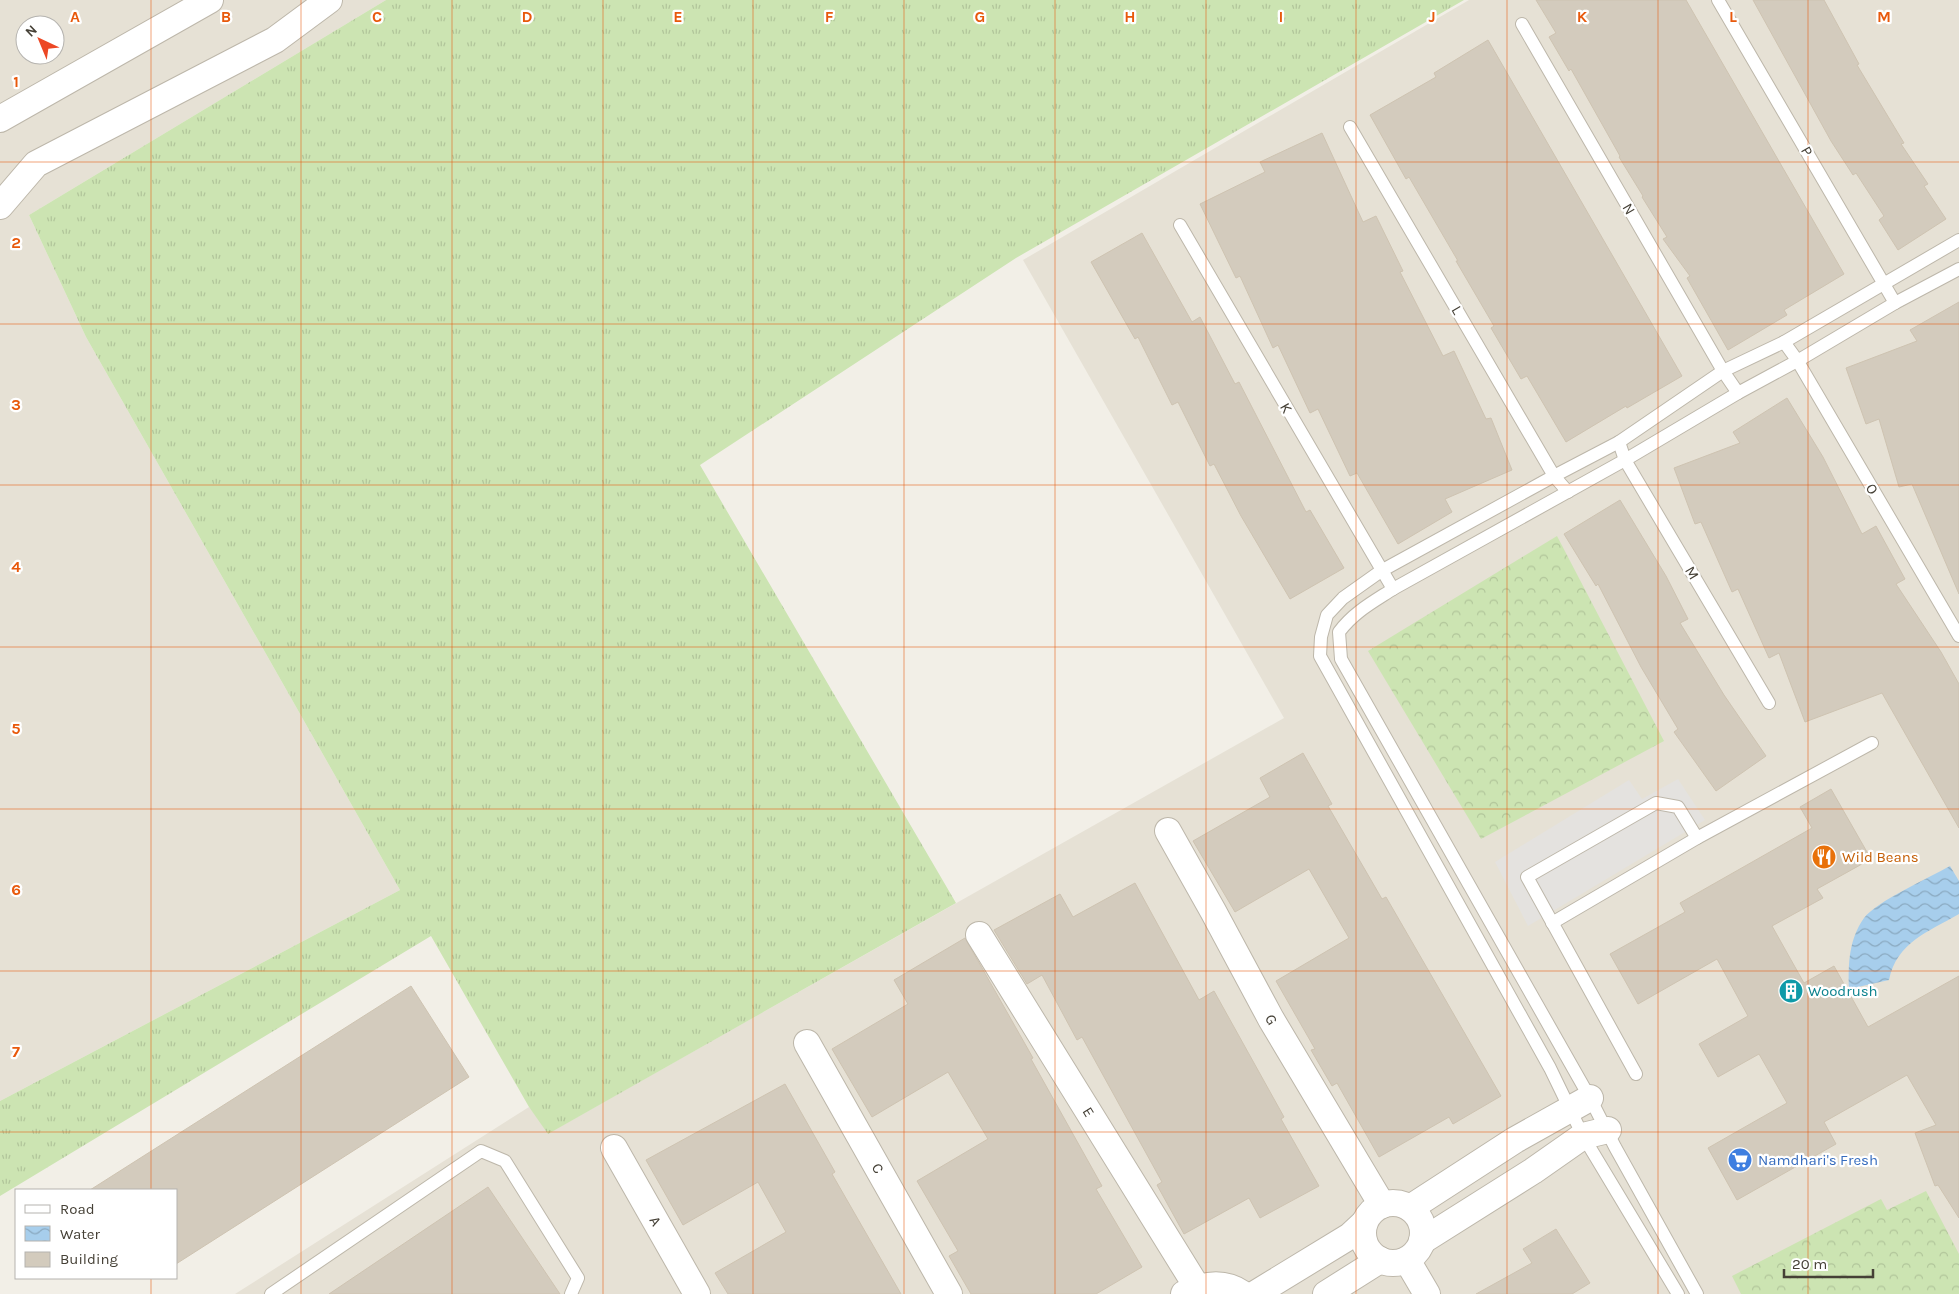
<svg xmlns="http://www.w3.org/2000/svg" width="1959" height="1294" viewBox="0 0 1959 1294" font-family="Karla,sans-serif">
<defs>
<pattern id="grass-tufts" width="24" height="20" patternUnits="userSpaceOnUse" patternTransform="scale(1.25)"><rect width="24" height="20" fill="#cce4b2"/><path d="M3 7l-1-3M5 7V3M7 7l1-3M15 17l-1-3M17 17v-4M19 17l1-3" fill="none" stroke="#b1c59a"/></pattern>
<pattern id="forest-crowns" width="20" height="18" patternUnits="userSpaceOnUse" patternTransform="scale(1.25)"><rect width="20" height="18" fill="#cce4b2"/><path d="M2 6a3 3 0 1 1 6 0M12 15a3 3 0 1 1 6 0" fill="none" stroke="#b1c59a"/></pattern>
<pattern id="water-waves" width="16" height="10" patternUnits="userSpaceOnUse" patternTransform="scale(1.25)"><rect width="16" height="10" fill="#a7ceec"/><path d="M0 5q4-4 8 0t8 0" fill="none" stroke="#8aa9c0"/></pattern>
</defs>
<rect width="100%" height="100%" fill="#f2efe7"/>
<g fill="#e6e1d5" fill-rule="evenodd">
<path d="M 0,0 L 386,0 L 29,215 L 86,337 L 400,890 L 0,1101 ZM 25,25 L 55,25 L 55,55 L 25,55 Z"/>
<path d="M 1469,0 L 1959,0 L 1959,1294 L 235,1294 L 529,1107 L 549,1133 L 1284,718 L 1023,260 Z"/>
</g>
<path fill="url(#grass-tufts)" d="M 386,0 L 1464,0 L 1016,258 L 700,465 L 956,903 L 548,1134 L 529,1107 L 431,936 L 0,1196 L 0,1101 L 400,890 L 86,337 L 29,215 Z"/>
<g fill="url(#forest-crowns)">
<path d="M 1557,536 L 1664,741 L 1481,839 L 1368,651 Z"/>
<path d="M 1926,1191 L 1959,1254 L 1959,1294 L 1741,1294 L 1732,1276 L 1881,1199 L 1887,1210 Z"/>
</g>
<path fill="#e4e2df" d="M 1678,779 L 1705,820 L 1528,926 L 1495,862 L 1629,780 L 1642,799 Z"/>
<path fill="url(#water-waves)" d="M 1950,866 L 1959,881 L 1959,914 C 1928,932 1897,942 1889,980 L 1849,989 C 1848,964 1849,939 1864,918 C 1877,901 1929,878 1950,866 Z"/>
<g fill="#d3cbbd" stroke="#cec3b1">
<path d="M 1536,0 L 1686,0 L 1844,274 L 1784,310 L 1787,315 L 1728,350 L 1687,278 L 1690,276 L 1663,239 L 1667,237 L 1642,197 L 1643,196 L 1619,157 L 1620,156 L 1571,69 L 1569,71 L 1549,37 L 1556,33 Z"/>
<path d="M 1753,0 L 1824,0 L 1859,64 L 1857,65 L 1904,143 L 1901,144 L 1928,184 L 1924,186 L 1946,219 L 1898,250 L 1879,220 L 1884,216 L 1856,173 L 1853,175 L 1831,141 Z"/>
<path d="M 1488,40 L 1682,376 L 1627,408 L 1626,406 L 1566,442 L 1527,376 L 1521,379 L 1491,328 L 1494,326 L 1456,261 L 1458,261 L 1409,177 L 1406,179 L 1370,115 L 1436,77 L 1434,73 Z"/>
<path d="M 1322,133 L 1363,222 L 1376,216 L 1403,271 L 1400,272 L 1443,356 L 1454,351 L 1486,419 L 1491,418 L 1512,470 L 1445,499 L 1452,512 L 1398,544 L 1357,473 L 1350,476 L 1318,409 L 1310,413 L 1278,345 L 1273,348 L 1240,276 L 1236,278 L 1200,204 L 1265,172 L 1260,162 Z"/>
<path d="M 1142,233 L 1192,322 L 1200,317 L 1235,384 L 1239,382 L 1306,512 L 1310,510 L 1344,568 L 1290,599 L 1241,516 L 1214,464 L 1210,466 L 1178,402 L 1172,405 L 1138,337 L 1135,339 L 1091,262 Z"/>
<path d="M 1959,302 L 1959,594 L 1912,484 L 1899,487 L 1879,419 L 1866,424 L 1846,368 L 1917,341 L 1910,330 Z"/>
<path d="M 1787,398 L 1823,457 L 1862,534 L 1876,526 L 1905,579 L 1896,584 L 1941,652 L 1959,684 L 1959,828 L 1882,693 L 1805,722 L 1779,653 L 1769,658 L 1738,589 L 1732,592 L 1701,522 L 1695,524 L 1674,468 L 1740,443 L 1733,432 Z"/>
<path d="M 1620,500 L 1666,576 L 1688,619 L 1680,623 L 1724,695 L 1766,756 L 1716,791 L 1674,732 L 1678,729 L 1641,667 L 1598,584 L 1596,586 L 1564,534 Z"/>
<path d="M 1303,753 L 1332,804 L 1328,806 L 1382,899 L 1386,897 L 1501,1096 L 1453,1124 L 1449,1117 L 1379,1157 L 1337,1083 L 1332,1086 L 1311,1050 L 1315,1049 L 1276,981 L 1349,938 L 1309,869 L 1235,912 L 1193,841 L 1270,797 L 1260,778 Z"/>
<path d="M 1831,789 L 1871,859 L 1817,889 L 1823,898 L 1772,926 L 1804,983 L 1834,966 L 1868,1027 L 1959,976 L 1959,1218 L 1938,1185 L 1935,1186 L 1915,1133 L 1936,1125 L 1907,1075 L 1824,1122 L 1836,1144 L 1737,1200 L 1708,1148 L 1787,1103 L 1759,1054 L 1718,1077 L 1699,1044 L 1748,1016 L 1717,959 L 1638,1004 L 1610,954 L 1685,912 L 1680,903 L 1812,828 L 1800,807 Z"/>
<path d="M 1135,883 L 1199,1000 L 1214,991 L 1284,1117 L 1281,1119 L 1319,1186 L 1260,1218 L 1249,1198 L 1184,1234 L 1157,1185 L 1162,1182 L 1082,1037 L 1077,1040 L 1042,975 L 1027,984 L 994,930 L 1060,894 L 1073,917 Z"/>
<path d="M 965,938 L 1033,1058 L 1031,1059 L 1102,1186 L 1096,1189 L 1142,1267 L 1096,1294 L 971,1294 L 949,1256 L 958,1251 L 917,1181 L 988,1139 L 948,1072 L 872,1117 L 832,1049 L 908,1004 L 894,980 Z"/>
<path d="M 411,986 L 469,1077 L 176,1264 L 176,1190 L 90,1190 Z"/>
<path d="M 785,1084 L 835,1172 L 832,1174 L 901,1294 L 728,1294 L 715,1273 L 786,1232 L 758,1182 L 683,1225 L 646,1160 Z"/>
<path d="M 488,1187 L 560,1294 L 329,1294 Z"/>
<path d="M 1556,1229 L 1590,1283 L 1572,1294 L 1476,1294 L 1532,1263 L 1523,1249 Z"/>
</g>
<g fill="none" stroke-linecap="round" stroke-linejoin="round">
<defs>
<g id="service">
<path d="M 1718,0 L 1895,303"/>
<path d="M 1522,24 L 1723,371 L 1738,393"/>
<path d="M 1350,127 L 1554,476 L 1568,492"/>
<path d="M 1180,225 L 1393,589"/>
<path d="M 1784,342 L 1797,360 L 1959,636"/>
<path d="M 1619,442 L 1625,460 L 1769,703"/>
<path d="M 1552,923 L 1697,838 L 1872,743"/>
<path d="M 1636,1074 L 1527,877 L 1656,803 L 1678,807 L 1697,838"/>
<path d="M 271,1294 L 481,1151 L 505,1161 L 578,1278 L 571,1294"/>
<path d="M 1678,1294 L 1583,1136 L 1550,1068 L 1320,656 L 1321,637 L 1327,615 L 1343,598 L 1381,571 L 1554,476 L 1619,442 L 1723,371 L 1784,342 L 1959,240"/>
<path d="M 1697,1294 L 1615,1147 L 1590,1098 L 1341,659 L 1339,632 C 1354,612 1373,602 1393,589 L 1625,460 L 1738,393 L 1799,360 L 1895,303 L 1959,269"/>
</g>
<g id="minor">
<path d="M 0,119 L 210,0"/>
<path d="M 0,206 L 36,164 L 275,40 L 329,0"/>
<path id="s1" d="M 1168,831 L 1213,911 L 1271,1019 L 1382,1205"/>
<path id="s2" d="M 979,935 L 1197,1287"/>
<path id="s3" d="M 807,1043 L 949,1294"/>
<path id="s4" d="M 614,1148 L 697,1294"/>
<circle cx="1393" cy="1233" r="30"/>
<path d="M 1410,1208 L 1515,1140 L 1590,1098"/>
<path d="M 1422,1241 L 1533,1171 L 1583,1136 L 1608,1130"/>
<path d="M 1407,1260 L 1427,1294"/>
<path d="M 1184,1294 C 1204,1284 1224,1281 1243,1294"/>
<path d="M 1255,1294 L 1350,1236 L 1364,1223"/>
<path d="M 1326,1294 L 1380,1260"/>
</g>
</defs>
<use href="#service" stroke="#bdb7aa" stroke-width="14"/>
<use href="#minor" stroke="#bdb7aa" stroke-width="28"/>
<use href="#service" stroke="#fff" stroke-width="12"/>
<use href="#minor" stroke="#fff" stroke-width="26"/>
</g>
<path fill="none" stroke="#e8590c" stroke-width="1" stroke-opacity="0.55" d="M 151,0 L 151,1190M 301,0 L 301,1294M 452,0 L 452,1294M 603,0 L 603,1294M 753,0 L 753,1294M 904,0 L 904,1294M 1055,0 L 1055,1294M 1206,0 L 1206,1294M 1356,0 L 1356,1294M 1507,0 L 1507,1294M 1658,0 L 1658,1294M 1808,0 L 1808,1294M 0,162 L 1959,162M 0,324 L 1959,324M 0,485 L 1959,485M 0,647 L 1959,647M 0,809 L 1959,809M 0,971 L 1959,971M 0,1132 L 1959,1132M 151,1278 L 151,1294"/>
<defs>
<symbol id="restaurant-disc" viewBox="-11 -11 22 22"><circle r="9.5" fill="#e8710a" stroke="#fff"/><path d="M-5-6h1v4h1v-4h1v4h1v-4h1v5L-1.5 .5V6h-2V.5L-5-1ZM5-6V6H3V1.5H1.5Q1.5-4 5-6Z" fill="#fff"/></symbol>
<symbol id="building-disc" viewBox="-11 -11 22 22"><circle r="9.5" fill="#0f9aa8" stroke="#fff"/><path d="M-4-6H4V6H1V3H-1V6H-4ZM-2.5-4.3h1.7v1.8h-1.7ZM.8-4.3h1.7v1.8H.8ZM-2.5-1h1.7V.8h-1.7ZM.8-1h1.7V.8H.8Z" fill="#fff"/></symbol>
<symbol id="supermarket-disc" viewBox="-11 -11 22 22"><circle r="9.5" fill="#3f7fe0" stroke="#fff"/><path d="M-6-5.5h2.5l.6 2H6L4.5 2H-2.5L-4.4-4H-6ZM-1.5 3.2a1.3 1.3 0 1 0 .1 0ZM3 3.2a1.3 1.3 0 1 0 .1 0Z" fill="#fff"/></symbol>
</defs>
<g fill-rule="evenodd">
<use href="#restaurant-disc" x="1810" y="843" width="28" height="28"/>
<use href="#building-disc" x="1777" y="977" width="28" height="28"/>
<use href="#supermarket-disc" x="1726" y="1146" width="28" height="28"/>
</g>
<g text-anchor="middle" stroke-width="4.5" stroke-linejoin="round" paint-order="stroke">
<g font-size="15" fill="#454036" stroke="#fff">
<text transform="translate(1807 151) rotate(60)" y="5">P</text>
<text transform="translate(1629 209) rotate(60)" y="5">N</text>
<text transform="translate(1457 310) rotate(60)" y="5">L</text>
<text transform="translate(1286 408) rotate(60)" y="5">K</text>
<text transform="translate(1872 489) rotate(60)" y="5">O</text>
<text transform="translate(1692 573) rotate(59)" y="5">M</text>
<text dy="5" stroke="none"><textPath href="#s1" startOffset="215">G</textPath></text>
<text dy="5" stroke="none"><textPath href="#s2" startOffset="208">E</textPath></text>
<text dy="5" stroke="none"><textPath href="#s3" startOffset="144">C</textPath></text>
<text dy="5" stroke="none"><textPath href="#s4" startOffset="84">A</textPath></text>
</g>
<g font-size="15" fill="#c56008" stroke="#fff" text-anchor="start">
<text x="1842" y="862">Wild Beans</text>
</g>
<g font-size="15" fill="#0d838f" stroke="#fff" text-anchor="start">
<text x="1808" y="996">Woodrush</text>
</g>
<g font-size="15" fill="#366cbe" stroke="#fff" text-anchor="start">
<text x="1758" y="1165">Namdhari's Fresh</text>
</g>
</g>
<g font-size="16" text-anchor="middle" font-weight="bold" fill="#e8590c" stroke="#fff" stroke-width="4.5" stroke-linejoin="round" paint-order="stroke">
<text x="75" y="22">A</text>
<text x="226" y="22">B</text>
<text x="377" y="22">C</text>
<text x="527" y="22">D</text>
<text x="678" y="22">E</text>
<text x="829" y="22">F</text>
<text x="980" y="22">G</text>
<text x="1130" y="22">H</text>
<text x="1281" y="22">I</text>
<text x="1432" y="22">J</text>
<text x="1582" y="22">K</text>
<text x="1733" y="22">L</text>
<text x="1884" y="22">M</text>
<text x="16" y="87">1</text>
<text x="16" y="248">2</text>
<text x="16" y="410">3</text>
<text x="16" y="572">4</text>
<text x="16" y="734">5</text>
<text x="16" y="895">6</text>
<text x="16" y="1057">7</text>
</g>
<rect x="15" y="1189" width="162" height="90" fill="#ffffff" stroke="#b5b3af"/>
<rect x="25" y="1205" width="25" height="8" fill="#ffffff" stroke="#b5b3af"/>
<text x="60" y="1214" font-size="15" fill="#454036">Road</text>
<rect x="25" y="1226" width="25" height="15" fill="url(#water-waves)" stroke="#b5b3af"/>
<text x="60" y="1239" font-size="15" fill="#454036">Water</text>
<rect x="25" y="1252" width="25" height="15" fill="#d3cbbd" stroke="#b5b3af"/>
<text x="60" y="1264" font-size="15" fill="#454036">Building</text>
<g transform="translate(40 40) rotate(316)"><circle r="24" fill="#ffffff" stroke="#b5b3af"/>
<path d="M0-4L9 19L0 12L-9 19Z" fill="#ec4724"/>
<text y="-8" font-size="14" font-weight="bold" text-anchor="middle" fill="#454036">N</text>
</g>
<path d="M1784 1269v8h89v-8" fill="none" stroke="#454036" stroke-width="2.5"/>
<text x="1792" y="1269" font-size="15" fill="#454036" stroke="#ffffff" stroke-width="4" paint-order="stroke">20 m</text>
</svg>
